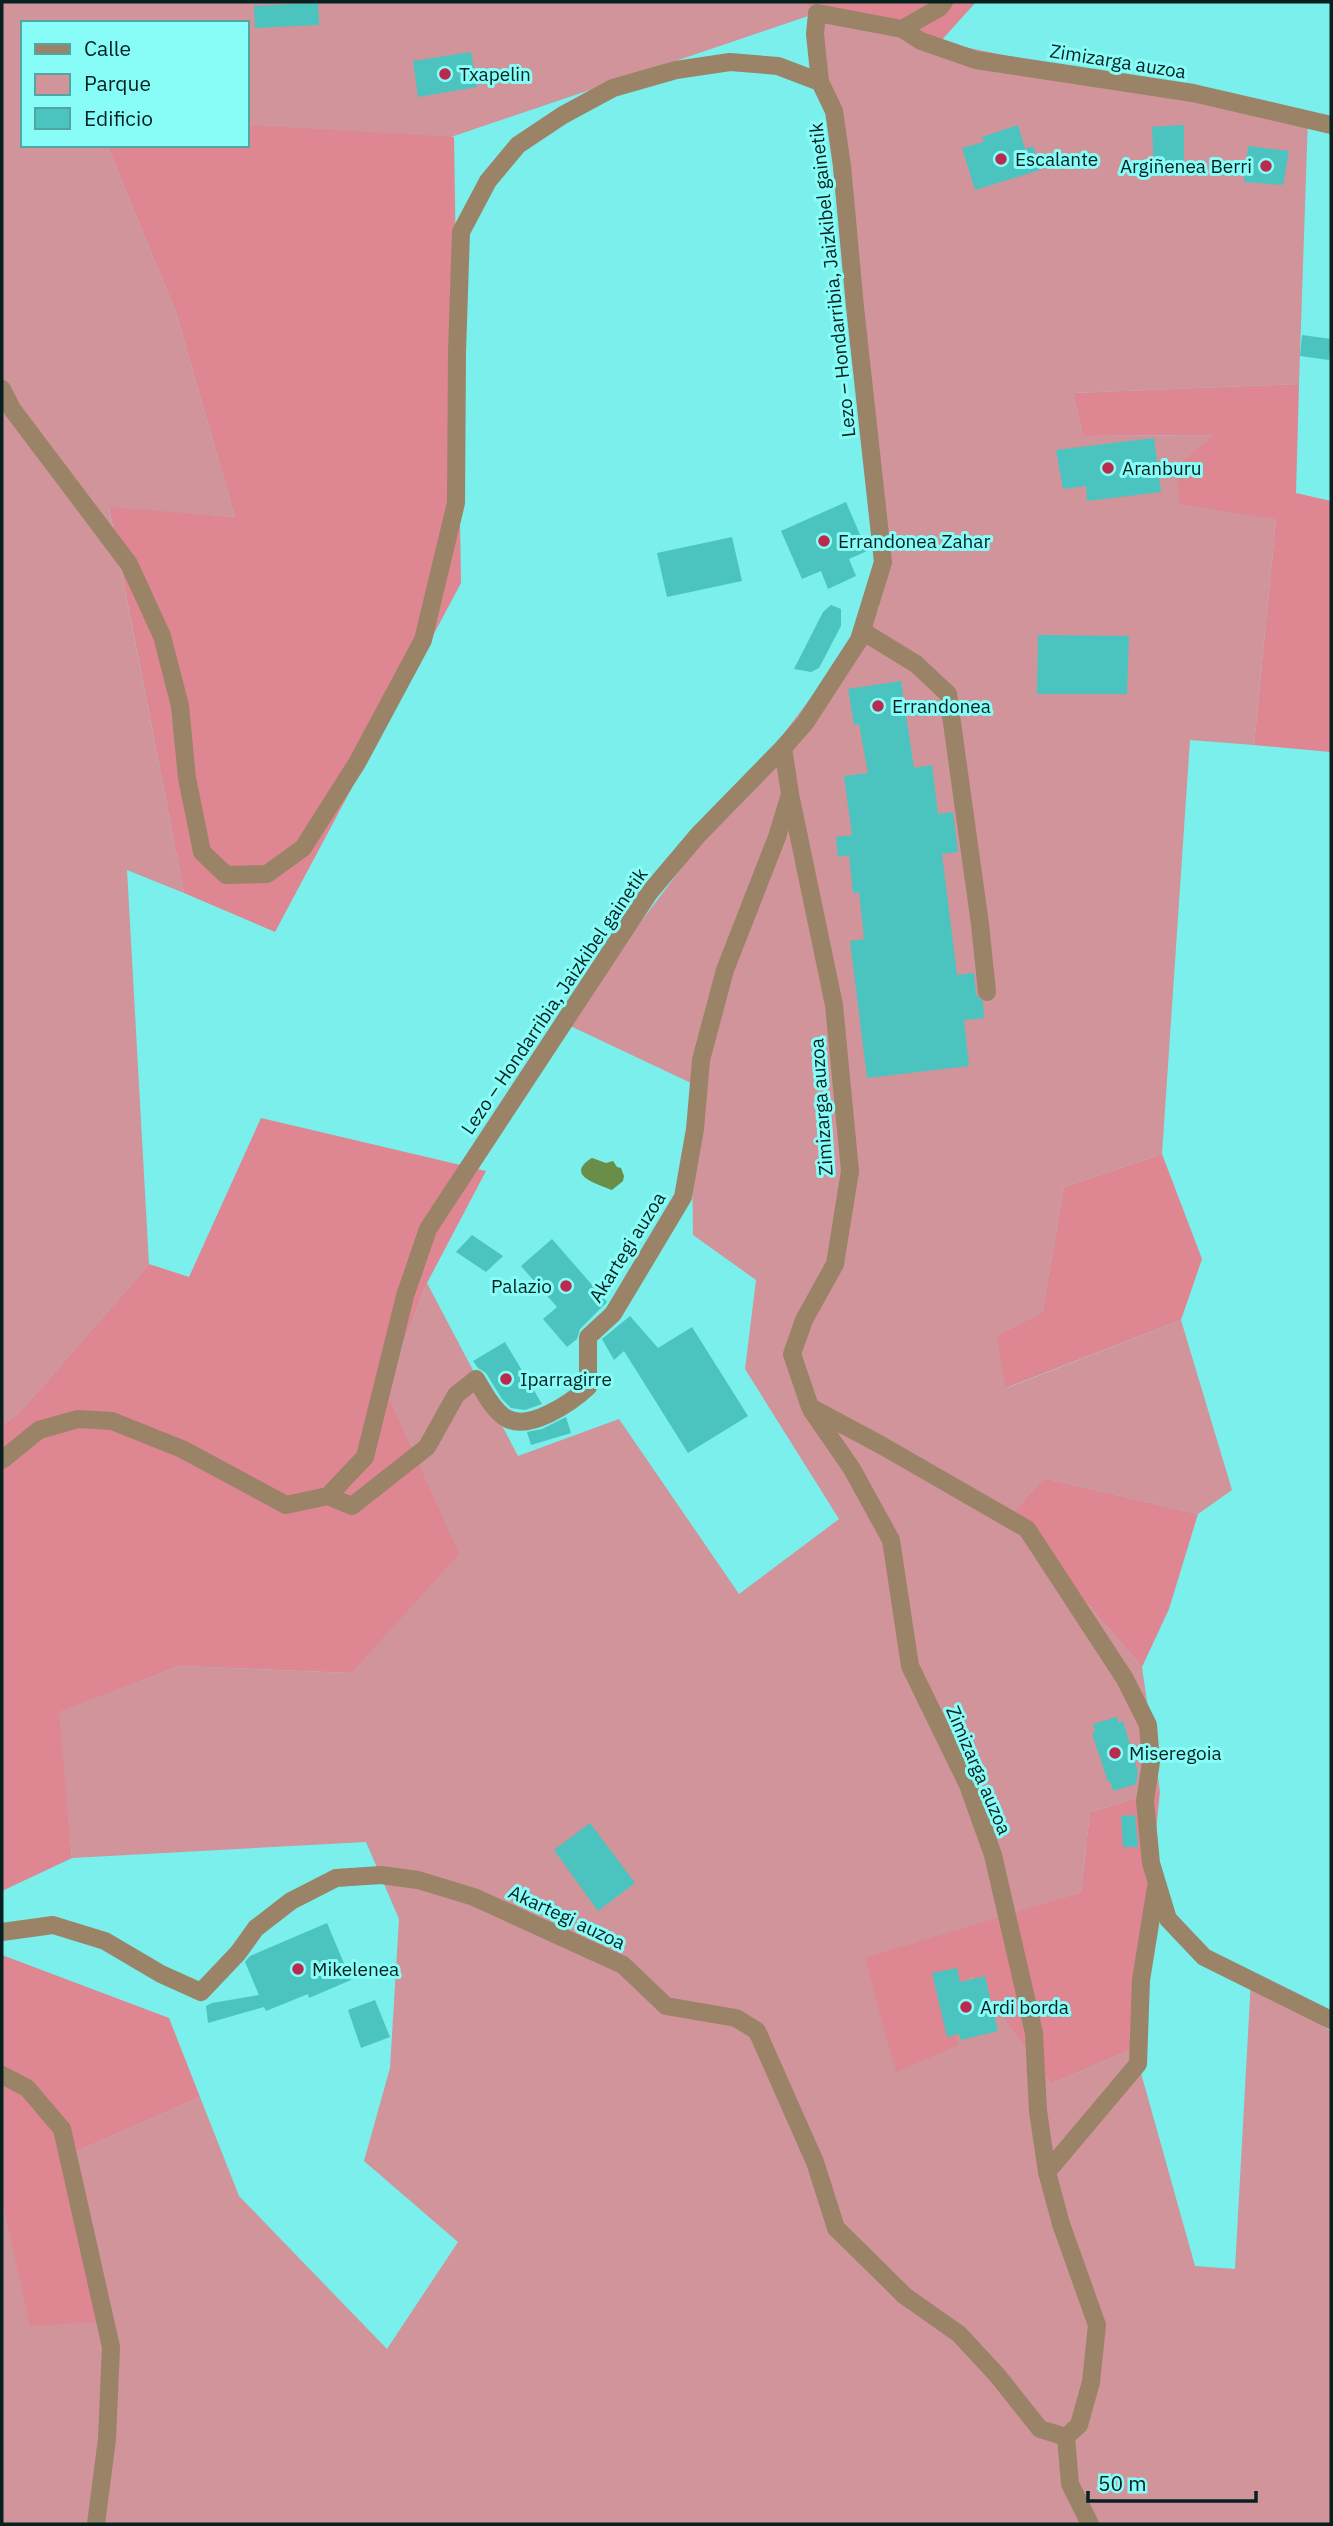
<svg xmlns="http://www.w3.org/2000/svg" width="1333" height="2526" viewBox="0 0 1333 2526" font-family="'IBM Plex Sans',sans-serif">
<rect width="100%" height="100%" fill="#7aefeb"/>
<path fill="#d0949a" d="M 2,2 L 802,2 L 817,13 L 940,42 L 1308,117 L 1299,384 L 1073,393 L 1083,436 L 1216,435 L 1276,519 L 1254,745 L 1190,740 L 1162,1154 L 1064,1187 L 1042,1312 L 996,1336 L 1007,1388 L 1181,1320 L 1232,1490 L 1198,1514 L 1044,1478 L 1010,1515 L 1142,1667 L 1160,1791 L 1090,1812 L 1081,1892 L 865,1959 L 947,1989 L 973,1977 L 1051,2084 L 1134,2048 L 1195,2266 L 1235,2269 L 1251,1980 L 1331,2031 L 1331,2524 L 2,2524 L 2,2206 L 4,2208 L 62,2158 L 200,2097 L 239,2196 L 387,2349 L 458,2242 L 364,2161 L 390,2068 L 399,1919 L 366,1842 L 72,1858 L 58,1712 L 180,1666 L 351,1673 L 385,1390 L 427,1283 L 518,1456 L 619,1419 L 739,1594 L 839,1519 L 745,1369 L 756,1280 L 693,1235 L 691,1083 L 564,1023 L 879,608 L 817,13 L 442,140 L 247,127 L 247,23 L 23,23 L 23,145 L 107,145 L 176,313 L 235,517 L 109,508 L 184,893 L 127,870 L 149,1264 L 19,1413 L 2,1425 Z"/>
<g fill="#de8691">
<path d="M 802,2 L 976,2 L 940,42 L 817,13 Z"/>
<path d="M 247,125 L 454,137 L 461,583 L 275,932 L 184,893 L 109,507 L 235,517 L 176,313 L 107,145 L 247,145 Z"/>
<path d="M 1299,384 L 1296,493 L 1331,501 L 1331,752 L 1254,745 L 1276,519 L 1180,504 L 1176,467 L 1214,435 L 1083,436 L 1073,393 Z"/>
<path d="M 261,1118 L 486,1171 L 427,1283 L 385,1390 L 459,1554 L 351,1673 L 180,1666 L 59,1712 L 72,1858 L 2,1891 L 2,1425 L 19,1413 L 149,1264 L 189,1277 Z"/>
<path d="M 1162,1154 L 1202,1259 L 1181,1320 L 1006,1388 L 996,1336 L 1042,1312 L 1064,1187 Z"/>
<path d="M 1044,1478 L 1198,1514 L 1169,1609 L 1142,1667 L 1010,1515 Z"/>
<path d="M 1160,1791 L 1134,2048 L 1051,2084 L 973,1977 L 947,1989 L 958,2045 L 896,2072 L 865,1958 L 1081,1892 L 1090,1812 Z"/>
<path d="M 2,1955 L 169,2018 L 200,2097 L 62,2158 L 97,2322 L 30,2326 L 4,2208 L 2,2206 Z"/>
</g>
<path fill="#688e47" d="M 592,1158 L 606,1163 L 613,1161 L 617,1167 L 621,1168 L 624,1176 L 623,1181 L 612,1190 C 597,1184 564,1175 592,1158 Z"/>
<g fill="#4bc4c0">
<path d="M 318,3 L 319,25 L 255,28 L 254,6 Z"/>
<path d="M 471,52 L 477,87 L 418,97 L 413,61 Z"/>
<path d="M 1018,125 L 1025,149 L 1033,146 L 1040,170 L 975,190 L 962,148 L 984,142 L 982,137 Z"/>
<path d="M 1184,125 L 1184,171 L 1154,173 L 1152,127 Z"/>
<path d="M 1248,146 L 1289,151 L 1283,185 L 1244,182 Z"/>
<path d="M 1302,335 L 1331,339 L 1329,360 L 1300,356 Z"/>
<path d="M 1154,438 L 1161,492 L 1087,501 L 1086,486 L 1063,489 L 1056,450 Z"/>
<path d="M 846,502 L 867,551 L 849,559 L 856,576 L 828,589 L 821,571 L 802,579 L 781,531 Z"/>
<path d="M 732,537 L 742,581 L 667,597 L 657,553 Z"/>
<path d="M 831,605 L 841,609 L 841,626 L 819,668 L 811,672 L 794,669 L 823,612 Z"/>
<path d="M 1038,635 L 1129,636 L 1127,694 L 1037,694 Z"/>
<path d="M 901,681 L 914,768 L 932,765 L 938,814 L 953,812 L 958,852 L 942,854 L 957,975 L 974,973 L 976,994 L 983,1002 L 984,1018 L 964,1020 L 969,1066 L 867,1078 L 850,941 L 864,939 L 859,892 L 853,893 L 849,855 L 838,857 L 836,837 L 852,835 L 844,776 L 868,773 L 859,724 L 854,725 L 848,689 Z"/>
<path d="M 472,1235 L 503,1256 L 486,1272 L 456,1252 Z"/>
<path d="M 552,1239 L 607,1302 L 580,1329 L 577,1339 L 567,1347 L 543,1319 L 557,1307 L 521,1266 Z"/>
<path d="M 630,1316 L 658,1348 L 692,1327 L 748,1416 L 688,1453 L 624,1351 L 614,1360 L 602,1339 Z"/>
<path d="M 505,1342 L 542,1404 L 525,1410 L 511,1408 L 502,1399 L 486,1373 L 478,1368 L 473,1361 Z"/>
<path d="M 566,1417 L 571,1433 L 531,1445 L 527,1432 L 542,1429 Z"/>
<path d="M 1117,1717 L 1119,1723 L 1123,1721 L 1138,1772 L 1136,1784 L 1113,1791 L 1110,1781 L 1108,1782 L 1092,1733 L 1095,1732 L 1093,1724 Z"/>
<path d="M 1135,1815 L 1138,1847 L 1123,1847 L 1121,1816 Z"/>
<path d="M 590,1823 L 635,1883 L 598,1911 L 554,1850 Z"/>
<path d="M 327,1923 L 351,1980 L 309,1998 L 308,1994 L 266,2011 L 264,2007 L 208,2023 L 206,2006 L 212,2003 L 259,1995 L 245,1962 L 250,1956 Z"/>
<path d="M 957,1968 L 960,1982 L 985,1976 L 998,2031 L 961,2040 L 959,2034 L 947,2037 L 932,1973 Z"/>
<path d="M 375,2000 L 390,2037 L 361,2048 L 348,2010 Z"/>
</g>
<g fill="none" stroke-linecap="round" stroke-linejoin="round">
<g stroke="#9a8367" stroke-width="18">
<path d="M 902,29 L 939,8 L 944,2"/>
<path d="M 820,82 L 815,34 L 817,13 L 902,29 L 921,41 L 976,60 L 1193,93 L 1331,125"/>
<path d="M 862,631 L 916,664 L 948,694 L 980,924 L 987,992"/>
<path d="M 790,794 L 834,1005 L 850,1171 L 835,1264 L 804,1320 L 792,1354 L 810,1407 L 881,1445 L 1027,1529 L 1125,1679 L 1148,1725 L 1151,1762 L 1145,1801 L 1151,1863 L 1168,1919 L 1204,1957 L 1331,2020"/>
<path d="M 812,1411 L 852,1469 L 891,1540 L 910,1666 L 968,1785 L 993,1855 L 1034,2033 L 1038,2111 L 1047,2172 L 1061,2224 L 1097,2325 L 1091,2382 L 1079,2425 L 1066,2437"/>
<path d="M 328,1496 L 352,1506 L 427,1447 L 456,1395 L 476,1379 C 484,1392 493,1410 506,1418 C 529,1432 572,1402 588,1387 L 588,1337 L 613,1314 L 683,1197 L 695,1129 L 701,1060 L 725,970 L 777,837 L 790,794 L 783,748"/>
<path d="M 2,1932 L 53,1925 L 105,1941 L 161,1974 L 201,1992 L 238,1953 L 256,1928 L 291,1901 L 336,1878 L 381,1875 L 418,1880 L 474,1897 L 623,1965 L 666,2006 L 736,2018 L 757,2031 L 815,2162 L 836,2228 L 905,2296 L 959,2334 L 997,2375 L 1040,2429 L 1066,2437"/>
<path d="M 1047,2172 L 1138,2064 L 1141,1980 L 1156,1887"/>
<path d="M 1066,2437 L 1070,2484 L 1090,2524"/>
</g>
<g stroke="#9a8367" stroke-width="18">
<path d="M 2,389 L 12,409 L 129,564 L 162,636 L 180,706 L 187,778 L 202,852 L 226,875 L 267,874 L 303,848 L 357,763 L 423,640 L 456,503 L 457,352 L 461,232 L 488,181 L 518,145 L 563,115 L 613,88 L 676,70 L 730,62 L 778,66 L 820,82 L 834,111 L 842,166 L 855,307 L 883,562 L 859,640 L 805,723 L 783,748 L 698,835 L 649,893 L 428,1229 L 405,1296 L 365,1457 L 328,1496 L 286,1505 L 182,1449 L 112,1421 L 78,1419 L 39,1430 L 2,1460"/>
<path d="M 2,2075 L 27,2088 L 62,2129 L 111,2347 L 107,2439 L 96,2524"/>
</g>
</g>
<g fill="#ba294e" stroke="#88fdf8" stroke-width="2.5">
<circle cx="445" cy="74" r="7"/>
<circle cx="1001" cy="159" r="7"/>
<circle cx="1266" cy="166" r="7"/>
<circle cx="1108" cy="468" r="7"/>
<circle cx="824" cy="541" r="7"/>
<circle cx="878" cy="706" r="7"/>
<circle cx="566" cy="1286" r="7"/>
<circle cx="506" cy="1379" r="7"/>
<circle cx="1115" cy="1753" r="7"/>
<circle cx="298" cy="1969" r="7"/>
<circle cx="966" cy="2007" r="7"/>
</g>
<g text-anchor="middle" stroke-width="6" stroke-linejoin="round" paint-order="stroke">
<g font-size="19" fill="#062120" stroke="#88fdf8">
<text transform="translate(1118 61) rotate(9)" y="7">Zimizarga auzoa</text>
<text transform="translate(832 280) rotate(-96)" y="7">Lezo – Hondarribia, Jaizkibel gainetik</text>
<text transform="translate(554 1001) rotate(-56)" y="7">Lezo – Hondarribia, Jaizkibel gainetik</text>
<text transform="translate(821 1107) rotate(-94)" y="7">Zimizarga auzoa</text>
<text transform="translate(627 1247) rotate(-58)" y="7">Akartegi auzoa</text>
<text transform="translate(979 1770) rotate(67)" y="7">Zimizarga auzoa</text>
<text transform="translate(567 1917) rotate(25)" y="7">Akartegi auzoa</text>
</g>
<g font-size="19" fill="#062120" stroke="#88fdf8" text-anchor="start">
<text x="459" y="81">Txapelin</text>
<text x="1015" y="166">Escalante</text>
<text x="1252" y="173" text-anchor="end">Argiñenea Berri</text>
<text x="1122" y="475">Aranburu</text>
<text x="838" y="548">Errandonea Zahar</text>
<text x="892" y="713">Errandonea</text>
<text x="552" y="1293" text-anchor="end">Palazio</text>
<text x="520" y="1386">Iparragirre</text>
<text x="1129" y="1760">Miseregoia</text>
<text x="312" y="1976">Mikelenea</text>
<text x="980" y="2014">Ardi borda</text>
</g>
</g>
<rect width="1333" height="2526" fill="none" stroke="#062120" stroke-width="7"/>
<rect x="21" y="21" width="228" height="126" fill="#88fdf8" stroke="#54a5a2" stroke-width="2"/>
<rect x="35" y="44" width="35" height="10" fill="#9a8367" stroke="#54a5a2" stroke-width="2"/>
<text x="84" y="56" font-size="21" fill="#062120">Calle</text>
<rect x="35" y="74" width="35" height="21" fill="#d0949a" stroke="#54a5a2" stroke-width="2"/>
<text x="84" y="91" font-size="21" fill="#062120">Parque</text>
<rect x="35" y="108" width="35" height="21" fill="#4bc4c0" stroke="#54a5a2" stroke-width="2"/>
<text x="84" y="126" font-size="21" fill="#062120">Edificio</text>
<path d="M1088 2491v10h168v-10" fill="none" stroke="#062120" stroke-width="3.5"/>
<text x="1098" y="2491" font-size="21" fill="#062120" stroke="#88fdf8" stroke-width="5" paint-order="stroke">50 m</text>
</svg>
